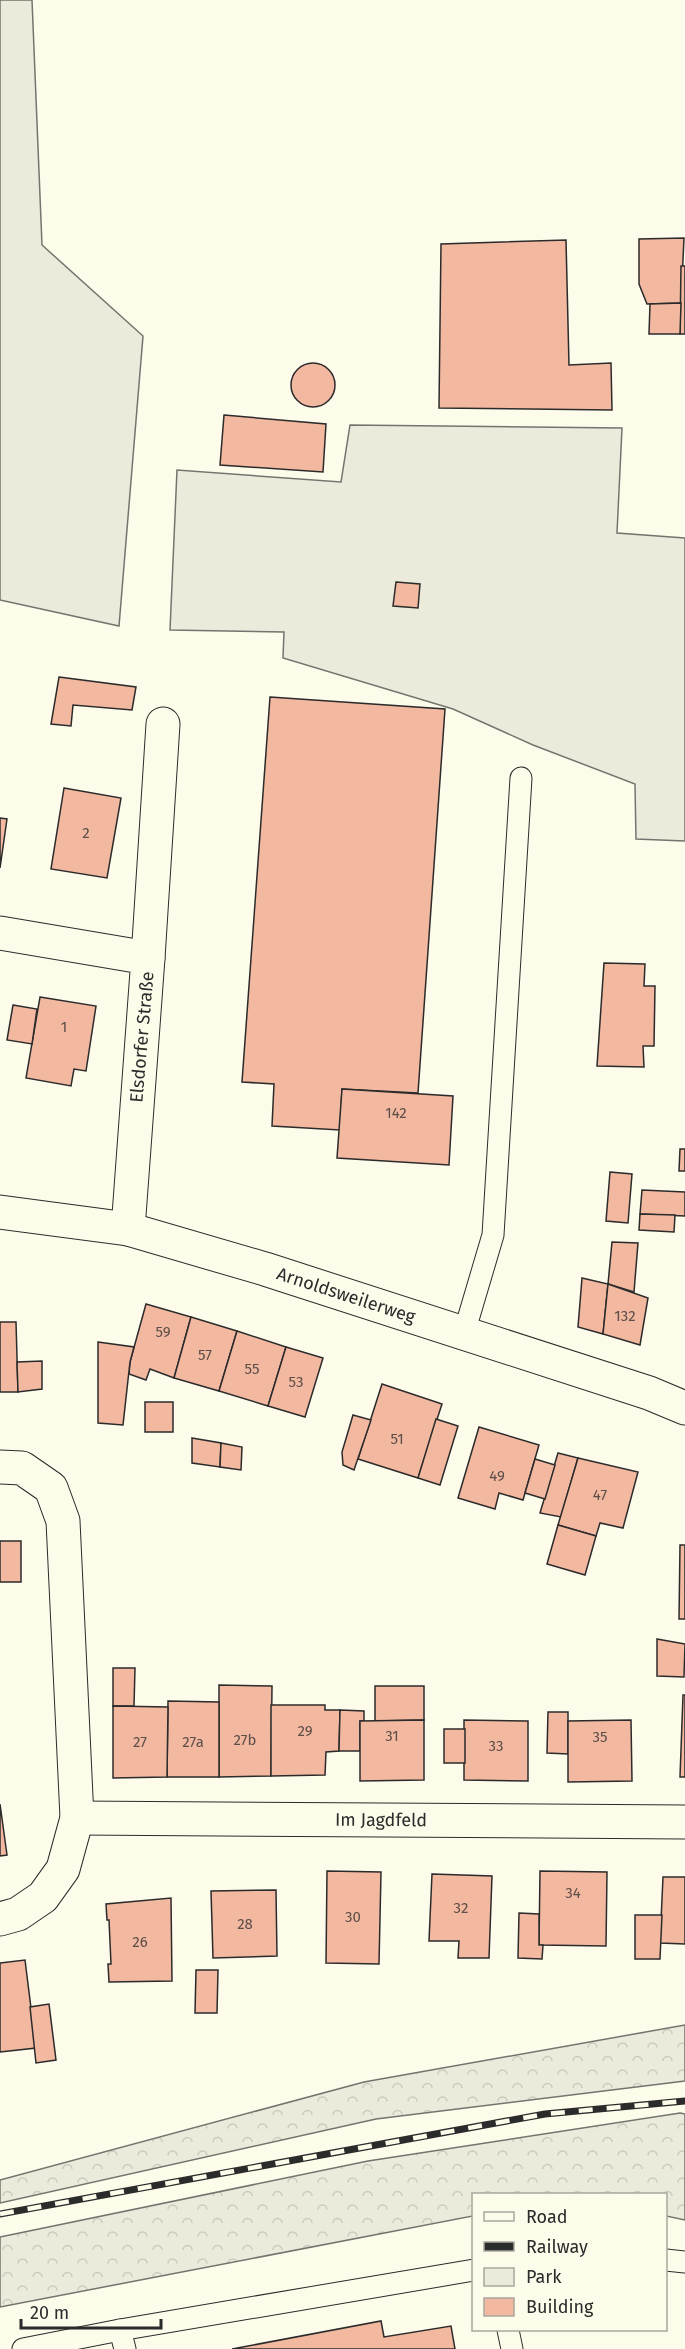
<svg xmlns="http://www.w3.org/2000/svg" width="685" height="2349" viewBox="0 0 685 2349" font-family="'Fira Sans',sans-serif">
<defs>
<pattern id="forest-crowns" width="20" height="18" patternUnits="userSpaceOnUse" patternTransform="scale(1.5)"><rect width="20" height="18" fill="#ecebdb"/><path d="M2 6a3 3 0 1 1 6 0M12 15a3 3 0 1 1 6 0" fill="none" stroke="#cbcabc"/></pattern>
</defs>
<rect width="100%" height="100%" fill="#fdfbea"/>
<g fill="#ecebdb" stroke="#74746e" stroke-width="1.5">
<path d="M 0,0 L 32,0 L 42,245 L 143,336 L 119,626 L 0,600 Z"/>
<path d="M 350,425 L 622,428 L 617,533 L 685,538 L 685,841 L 636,839 L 635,784 L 533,745 L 453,709 L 283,658 L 284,632 L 170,630 L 177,470 L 341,482 Z"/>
</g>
<g fill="url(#forest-crowns)" stroke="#74746e" stroke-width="1.5">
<path d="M 685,2025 L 685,2081 L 376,2119 L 0,2203 L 0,2180 L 364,2082 Z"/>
<path d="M 680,2113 L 685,2114 L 685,2220 L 666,2216 L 666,2194 L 474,2194 L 473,2216 L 0,2307 L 0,2237 L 368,2161 Z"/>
</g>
<g fill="#f2b8a0" stroke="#2b2b2b" stroke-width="1.5">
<path d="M 684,238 L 681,303 L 647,304 L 639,284 L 639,239 Z"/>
<path d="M 566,240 L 569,365 L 611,363 L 612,410 L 439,408 L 441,244 Z"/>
<path d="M 681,266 L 685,266 L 685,334 L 680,334 Z"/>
<path d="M 681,303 L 680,334 L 649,334 L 650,304 Z"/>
<circle cx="313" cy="385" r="22"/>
<path d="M 224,415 L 326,424 L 323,472 L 220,465 Z"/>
<path d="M 396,582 L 420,584 L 418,608 L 393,606 Z"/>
<path d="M 59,677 L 136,687 L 132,710 L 73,705 L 71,726 L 51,724 Z"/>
<path d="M 270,697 L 445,709 L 418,1093 L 342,1089 L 340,1130 L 272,1126 L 274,1084 L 242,1082 Z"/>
<path d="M 64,788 L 121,798 L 107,878 L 51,869 Z"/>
<path d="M 0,818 L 7,819 L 0,868 Z"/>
<path d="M 604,963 L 645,964 L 644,986 L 655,986 L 654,1046 L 643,1046 L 644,1067 L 597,1066 Z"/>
<path d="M 40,997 L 96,1006 L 86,1071 L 74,1069 L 71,1086 L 26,1078 Z"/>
<path d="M 13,1005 L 37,1009 L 32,1044 L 7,1040 Z"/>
<path d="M 342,1089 L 453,1096 L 449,1165 L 337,1158 Z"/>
<path d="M 680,1149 L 685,1149 L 685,1171 L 679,1171 Z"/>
<path d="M 610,1172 L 632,1174 L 628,1223 L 606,1221 Z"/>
<path d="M 642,1190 L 685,1192 L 685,1216 L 640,1214 Z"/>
<path d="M 640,1214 L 675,1215 L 674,1232 L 639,1230 Z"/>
<path d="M 612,1242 L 638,1243 L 634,1292 L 608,1284 Z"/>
<path d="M 582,1278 L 608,1284 L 603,1334 L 578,1327 Z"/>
<path d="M 608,1284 L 648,1298 L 640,1345 L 603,1334 Z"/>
<path d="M 146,1304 L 191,1317 L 174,1378 L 150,1369 L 146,1380 L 129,1374 L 130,1362 Z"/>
<path d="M 191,1317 L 237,1331 L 219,1391 L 174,1378 Z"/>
<path d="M 0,1322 L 16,1322 L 18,1392 L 0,1392 Z"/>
<path d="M 237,1331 L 286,1347 L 268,1406 L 219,1391 Z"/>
<path d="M 98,1342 L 134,1347 L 130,1362 L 123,1425 L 98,1423 Z"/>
<path d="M 286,1347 L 323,1358 L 305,1417 L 268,1406 Z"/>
<path d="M 42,1361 L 42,1389 L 18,1392 L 17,1362 Z"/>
<path d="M 382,1384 L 442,1404 L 418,1478 L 358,1459 Z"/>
<rect x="145" y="1402" width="28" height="30"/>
<path d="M 353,1415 L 371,1420 L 354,1470 L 343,1465 L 342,1452 Z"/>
<path d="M 436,1419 L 458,1426 L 440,1485 L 418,1478 Z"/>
<path d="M 479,1427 L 539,1445 L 523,1500 L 499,1493 L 495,1509 L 458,1498 Z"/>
<path d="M 192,1438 L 221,1443 L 220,1467 L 192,1463 Z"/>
<path d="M 221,1443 L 242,1447 L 241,1470 L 220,1467 Z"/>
<path d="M 558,1453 L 578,1458 L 561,1517 L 540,1513 Z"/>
<path d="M 578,1458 L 638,1472 L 623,1528 L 600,1523 L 596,1536 L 558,1525 Z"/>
<path d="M 535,1459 L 555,1465 L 545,1499 L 525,1493 Z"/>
<path d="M 558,1525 L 596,1536 L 585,1575 L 547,1564 Z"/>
<rect x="0" y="1541" width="21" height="41"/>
<path d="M 680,1545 L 685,1545 L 685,1619 L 679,1619 Z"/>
<path d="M 657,1639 L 685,1644 L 684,1677 L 657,1676 Z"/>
<path d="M 113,1668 L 135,1668 L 134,1706 L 113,1706 Z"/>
<path d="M 219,1685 L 272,1686 L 271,1776 L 219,1777 Z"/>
<path d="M 375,1686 L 424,1686 L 424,1720 L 375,1721 Z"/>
<path d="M 683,1695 L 685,1695 L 685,1777 L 680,1777 Z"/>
<path d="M 168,1701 L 219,1702 L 219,1777 L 167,1777 Z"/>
<path d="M 271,1705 L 325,1705 L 325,1710 L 340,1710 L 339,1751 L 326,1752 L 325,1775 L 271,1776 Z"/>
<path d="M 113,1706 L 168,1707 L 167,1777 L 113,1778 Z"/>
<path d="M 340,1710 L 364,1711 L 364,1721 L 360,1721 L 360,1751 L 339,1751 Z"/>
<path d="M 548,1712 L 568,1712 L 568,1754 L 547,1753 Z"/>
<path d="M 424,1720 L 424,1780 L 360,1781 L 360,1721 Z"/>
<path d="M 464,1720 L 528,1721 L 528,1781 L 464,1780 Z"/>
<path d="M 631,1720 L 632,1781 L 568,1782 L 568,1721 Z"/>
<rect x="444" y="1729" width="21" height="34"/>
<path d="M 0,1804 L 7,1855 L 0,1856 Z"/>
<path d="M 327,1871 L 381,1872 L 379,1964 L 326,1963 Z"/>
<path d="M 540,1871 L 607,1872 L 606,1946 L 539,1945 Z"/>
<path d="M 432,1874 L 492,1876 L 489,1958 L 458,1958 L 459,1941 L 429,1941 Z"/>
<path d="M 663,1877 L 685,1877 L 685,1944 L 660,1943 Z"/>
<path d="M 276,1890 L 277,1956 L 213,1958 L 211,1891 Z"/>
<path d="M 171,1898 L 172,1981 L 109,1982 L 108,1964 L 111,1964 L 109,1920 L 107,1920 L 106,1904 Z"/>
<path d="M 519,1913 L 539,1914 L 539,1945 L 543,1945 L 542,1959 L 518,1958 Z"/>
<path d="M 635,1915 L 662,1915 L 660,1959 L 635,1959 Z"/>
<path d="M 25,1960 L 36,2048 L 0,2052 L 0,1963 Z"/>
<path d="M 196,1970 L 218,1970 L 217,2013 L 195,2013 Z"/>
<path d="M 49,2004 L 56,2060 L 36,2063 L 30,2007 Z"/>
<path d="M 381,2321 L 384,2337 L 451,2326 L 455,2349 L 232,2349 Z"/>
</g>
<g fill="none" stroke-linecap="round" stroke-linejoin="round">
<defs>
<g id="service">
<path d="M 464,1333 L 493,1235 L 521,778"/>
<path d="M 666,2260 L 685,2262"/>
<path d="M 120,2330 L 125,2349"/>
<path d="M 508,2330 L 512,2349"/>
<path d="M 23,2349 L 120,2330 L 474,2270"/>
</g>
<g id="minor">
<path d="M 0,933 L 148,958 L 128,1229"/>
<path d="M 148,958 L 163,724"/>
<path d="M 0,1467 L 22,1468 L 51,1488 L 63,1521 L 77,1818 L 63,1869 L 43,1897 L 18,1914 L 0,1919"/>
<path id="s1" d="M 77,1818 L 685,1822"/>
</g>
<g id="tertiary">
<path id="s2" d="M 0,1212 L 128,1229 L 265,1269 L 649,1393 L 685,1408"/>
</g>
</defs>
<use href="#service" stroke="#2b2b2b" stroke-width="23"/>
<use href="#minor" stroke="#2b2b2b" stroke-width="35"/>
<use href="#tertiary" stroke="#2b2b2b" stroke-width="35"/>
<use href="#service" stroke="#fdfbea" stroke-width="21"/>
<use href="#minor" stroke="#fdfbea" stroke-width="33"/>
<use href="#tertiary" stroke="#fdfbea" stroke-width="33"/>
<defs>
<path id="rail" d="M 0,2214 L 545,2114 L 685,2101"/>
</defs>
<use href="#rail" stroke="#2b2b2b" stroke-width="7"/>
<use href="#rail" stroke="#fdfbea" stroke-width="4.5" stroke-dasharray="14" stroke-linecap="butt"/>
</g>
<g text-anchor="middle" stroke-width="4.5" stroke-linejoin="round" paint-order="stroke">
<g font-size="15" fill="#5d4e48">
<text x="86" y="838">2</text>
<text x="64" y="1032">1</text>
<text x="396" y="1118">142</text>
<text x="625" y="1321">132</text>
<text x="163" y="1337">59</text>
<text x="205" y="1360">57</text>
<text x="252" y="1374">55</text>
<text x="296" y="1387">53</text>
<text x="397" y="1444">51</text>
<text x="497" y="1481">49</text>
<text x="600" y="1500">47</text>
<text x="305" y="1736">29</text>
<text x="392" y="1741">31</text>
<text x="600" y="1742">35</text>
<text x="245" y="1745">27b</text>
<text x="140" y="1747">27</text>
<text x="193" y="1747">27a</text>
<text x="496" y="1751">33</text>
<text x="573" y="1898">34</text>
<text x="461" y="1913">32</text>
<text x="353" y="1922">30</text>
<text x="245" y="1929">28</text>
<text x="140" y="1947">26</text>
</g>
<g font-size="18" fill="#2b2b2b" stroke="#fdfbea">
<text transform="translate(142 1037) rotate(-85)" y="6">Elsdorfer Straße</text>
<text dy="6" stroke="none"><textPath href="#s2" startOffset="357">Arnoldsweilerweg</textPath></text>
<text dy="6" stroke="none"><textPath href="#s1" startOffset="304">Im Jagdfeld</textPath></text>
</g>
</g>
<rect x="472" y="2193" width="195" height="138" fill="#fdfbea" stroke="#a9a89e" stroke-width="1.5"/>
<rect x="484" y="2212" width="30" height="9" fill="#fdfbea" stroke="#a9a89e" stroke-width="1.5"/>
<text x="526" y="2223" font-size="18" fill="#2b2b2b">Road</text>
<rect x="484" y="2242" width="30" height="9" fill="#2b2b2b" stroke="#a9a89e" stroke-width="1.5"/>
<text x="526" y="2253" font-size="18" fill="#2b2b2b">Railway</text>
<rect x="484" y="2268" width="30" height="18" fill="#ecebdb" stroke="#a9a89e" stroke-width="1.5"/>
<text x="526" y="2283" font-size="18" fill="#2b2b2b">Park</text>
<rect x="484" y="2298" width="30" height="18" fill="#f2b8a0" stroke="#a9a89e" stroke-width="1.5"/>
<text x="526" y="2313" font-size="18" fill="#2b2b2b">Building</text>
<path d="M21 2319v9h140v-9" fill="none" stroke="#2b2b2b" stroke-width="3"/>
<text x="30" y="2319" font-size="18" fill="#2b2b2b" stroke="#fdfbea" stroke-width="4.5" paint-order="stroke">20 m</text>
</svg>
